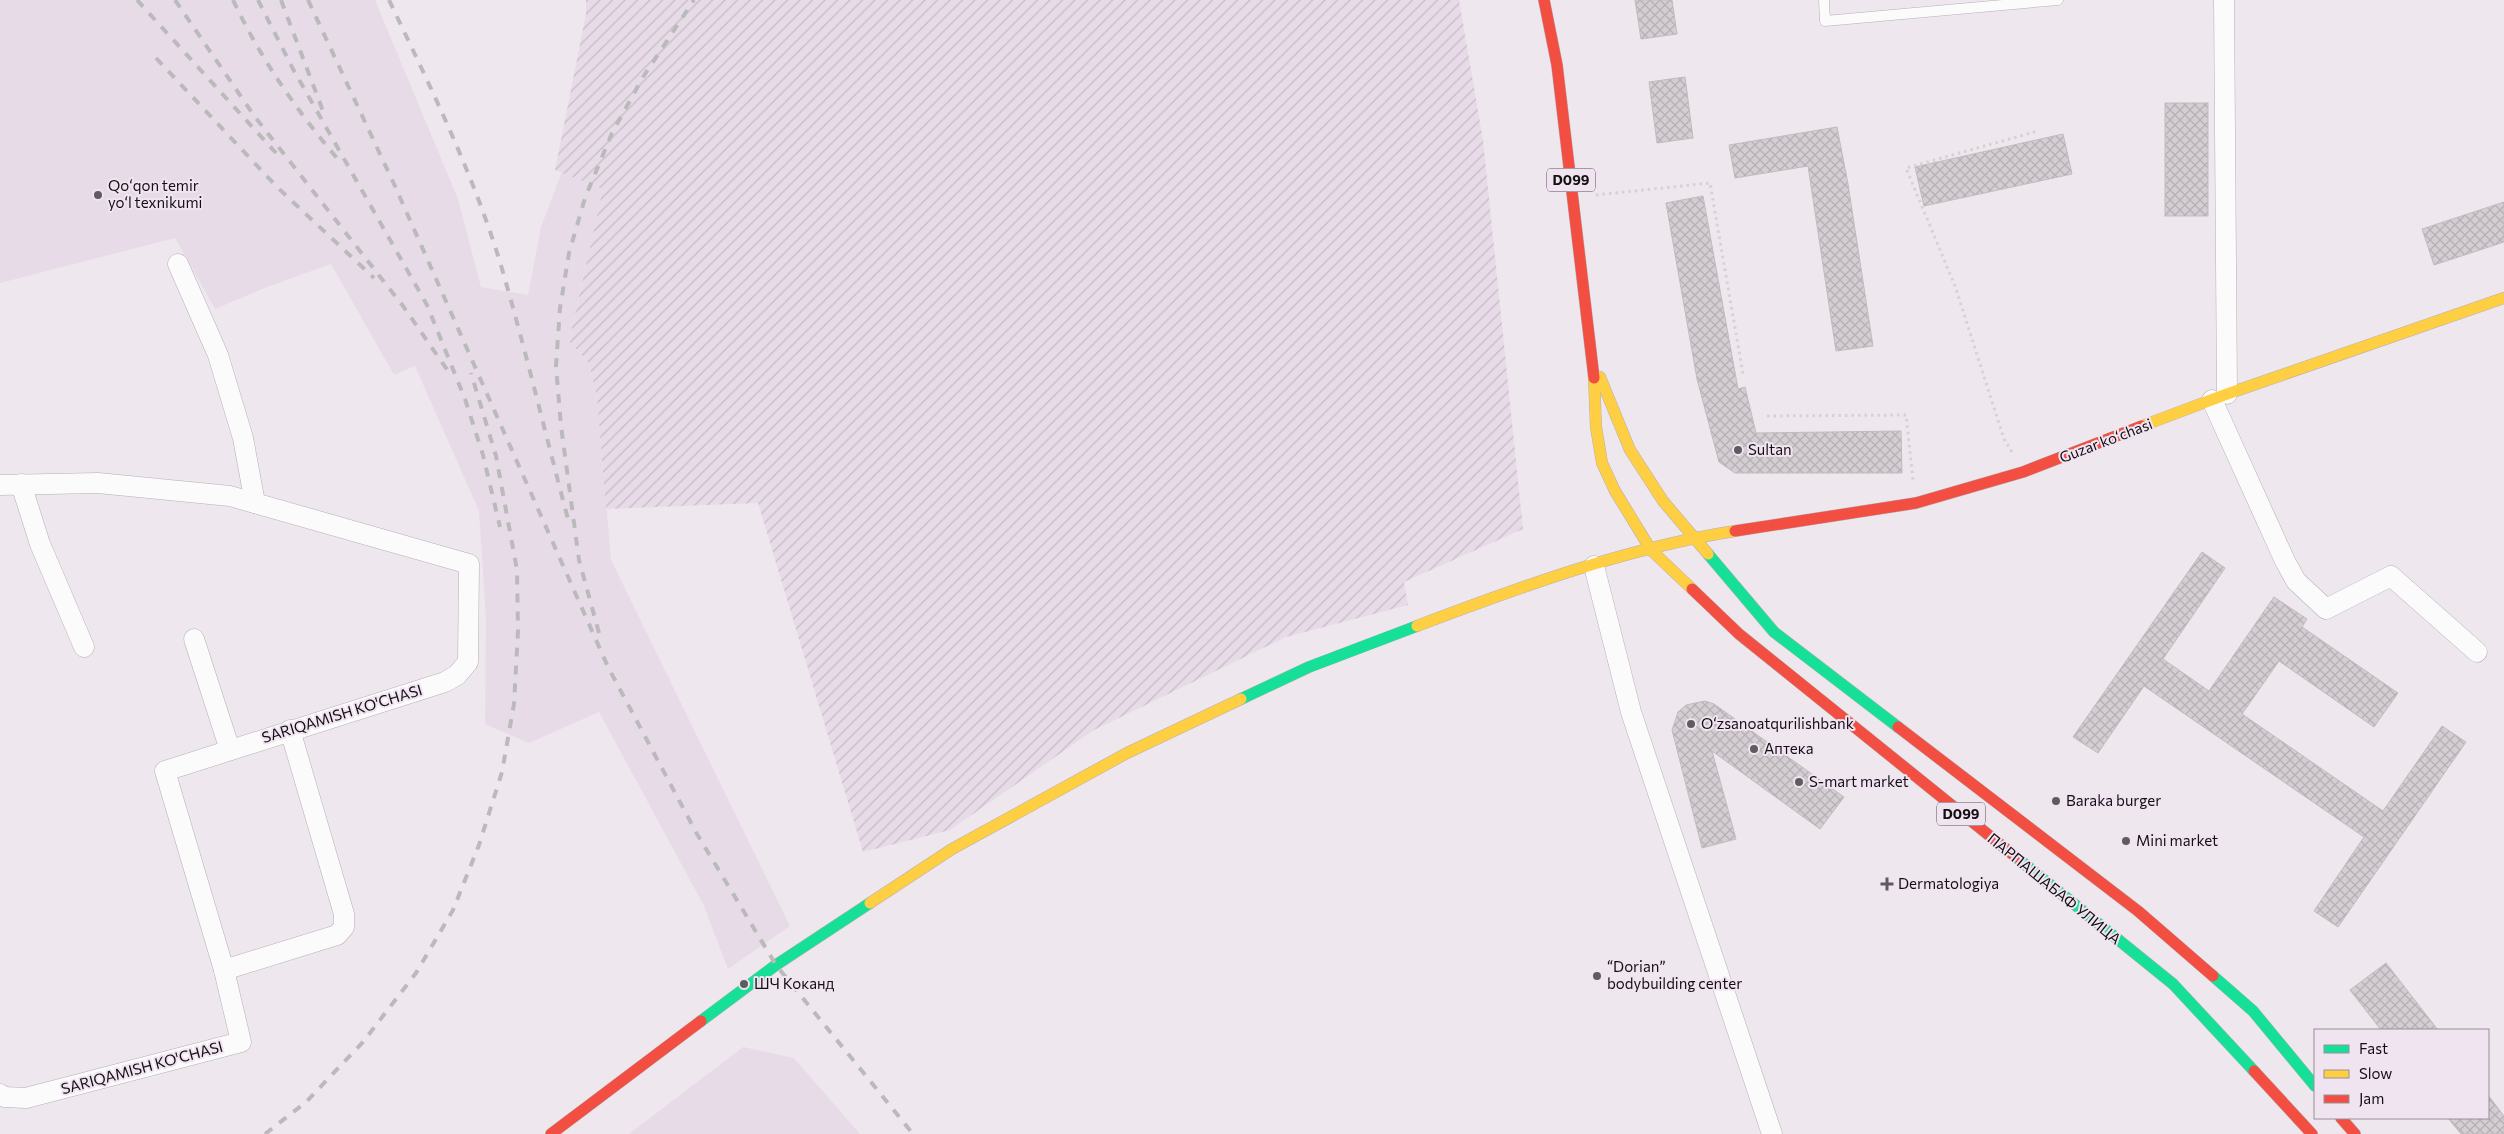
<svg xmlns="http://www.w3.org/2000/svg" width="2504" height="1134" viewBox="0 0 2504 1134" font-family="Commissioner,sans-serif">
<defs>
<pattern id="industrial-furrows" width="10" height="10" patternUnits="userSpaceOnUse" patternTransform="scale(1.25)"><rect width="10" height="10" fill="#e8dbe8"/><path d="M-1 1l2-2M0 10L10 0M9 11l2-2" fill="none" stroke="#c6bbc6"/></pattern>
<pattern id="building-cross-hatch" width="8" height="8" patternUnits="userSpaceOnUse" patternTransform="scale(1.25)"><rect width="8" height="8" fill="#d4ced3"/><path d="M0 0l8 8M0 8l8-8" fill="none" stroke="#b5b0b4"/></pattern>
</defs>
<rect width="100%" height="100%" fill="#eee7ee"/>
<g fill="#e8dbe8">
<path d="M 0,0 L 375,0 L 458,199 L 481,287 L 528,295 L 541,227 L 562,171 L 603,189 L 569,341 L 589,363 L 597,397 L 611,560 L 790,926 L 728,969 L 703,904 L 599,712 L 529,743 L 485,724 L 486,619 L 479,511 L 415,366 L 394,375 L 331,264 L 267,287 L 215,309 L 175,238 L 0,283 Z"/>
<path d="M 743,1047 L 794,1058 L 860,1134 L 629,1134 Z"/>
</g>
<path fill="url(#industrial-furrows)" d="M 586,0 L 1459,0 L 1483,140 L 1523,529 L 1404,582 L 1408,605 L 1286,637 L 1094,730 L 950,830 L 863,852 L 758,503 L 606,509 L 597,397 L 589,363 L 569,341 L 603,189 L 555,170 L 586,14 Z"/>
<g fill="url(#building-cross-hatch)" stroke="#c1bbc0">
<path d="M 1635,0 L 1672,0 L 1677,34 L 1641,39 Z"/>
<path d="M 1685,77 L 1693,138 L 1657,143 L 1649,82 Z"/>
<rect x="2165" y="103" width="43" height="113"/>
<path d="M 1837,127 L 1848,184 L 1873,346 L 1836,351 L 1808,166 L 1735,178 L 1729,145 Z"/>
<path d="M 2063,134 L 2072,174 L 1924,206 L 1915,167 Z"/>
<path d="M 1703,196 L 1738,389 L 1745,387 L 1756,433 L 1901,431 L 1902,473 L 1735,473 L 1719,462 L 1697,379 L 1666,203 Z"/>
<path d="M 2504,202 L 2504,242 L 2434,265 L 2422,229 Z"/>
<path d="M 2202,552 L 2225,568 L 2163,659 L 2209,691 L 2274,597 L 2307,619 L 2302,627 L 2398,693 L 2374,727 L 2279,661 L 2242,714 L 2383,811 L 2442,726 L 2466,742 L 2338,927 L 2314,911 L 2364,837 L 2144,686 L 2098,753 L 2073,737 Z"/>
<path d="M 1705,701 L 1714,704 L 1844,797 L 1820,829 L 1712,751 L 1736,839 L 1702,848 L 1672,730 L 1678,712 L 1686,705 Z"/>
<path d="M 2386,963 L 2438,1030 L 2381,1030 L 2350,990 Z"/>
<path d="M 2488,1095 L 2504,1116 L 2504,1134 L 2461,1134 L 2448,1118 L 2488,1118 Z"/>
</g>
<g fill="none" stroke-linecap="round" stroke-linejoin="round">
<defs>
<path id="lane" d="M 1824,0 L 1825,21 L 2058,0"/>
<g id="street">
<path d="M 2224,0 L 2227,394"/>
<path d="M 178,264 L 218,355 L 243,438 L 255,503"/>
<path d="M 2212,400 L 2285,561 L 2296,581 L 2326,609 L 2391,576 L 2477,652"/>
<path d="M 21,484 L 40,544 L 84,647"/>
<path d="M 0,485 L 98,483 L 230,496 L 469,564 L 468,662 L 457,675 L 445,682 L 165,771 L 224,970 L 241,1042 L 26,1098 L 5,1097 L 0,1094"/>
<path d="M 1594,566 L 1631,712 L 1772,1134"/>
<path d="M 194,639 L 230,750"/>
<path d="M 224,970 L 337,935 L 344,927 L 344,914 L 290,730"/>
</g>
<g id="fast">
<path d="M 1708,554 L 1774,632 L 1898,727"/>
<path d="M 1241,699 L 1309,667 L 1417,626"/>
<path d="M 2016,857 L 2173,984 L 2254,1071"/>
<path d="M 2213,976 L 2253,1011 L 2315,1086"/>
<path d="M 701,1021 L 776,965 L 870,903"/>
</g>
<g id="slow">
<path d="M 1600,377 L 1630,450 L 1663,501 L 1708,554"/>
<path d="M 1594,378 L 1596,427 L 1602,463 L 1615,491 L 1651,550 L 1692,589"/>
<path d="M 2142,426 L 2227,394 L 2504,298"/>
<path d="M 1417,626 C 1520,587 1626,548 1735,531"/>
<path d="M 870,903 L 952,849 L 1127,753 L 1241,699"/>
</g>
<g id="jam">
<path d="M 1544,0 L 1557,65 L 1594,378"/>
<path d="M 1735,531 L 1916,503 L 2023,472 L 2142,426"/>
<path d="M 1692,589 L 1739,634 L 2016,857"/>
<path d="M 1898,727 L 2138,911 L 2213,976"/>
<path d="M 2254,1071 L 2312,1134"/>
<path d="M 2341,1118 L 2355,1134"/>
<path d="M 551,1134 L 701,1021"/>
</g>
</defs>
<use href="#lane" stroke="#b5b0b5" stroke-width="11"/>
<use href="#street" stroke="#b5b0b5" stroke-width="21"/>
<use href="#fast" stroke="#b5b0b5" stroke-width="12"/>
<use href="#slow" stroke="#b5b0b5" stroke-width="12"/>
<use href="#jam" stroke="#b5b0b5" stroke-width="12"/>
<g stroke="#d4d3d4" stroke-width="3" stroke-dasharray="2.5 4" stroke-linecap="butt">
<path d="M 1596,195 L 1710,183 L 1743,374"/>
<path d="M 1767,416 L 1906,415 L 1913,480"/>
<path d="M 2012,452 L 2004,439 L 1955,286 L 1906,168 L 2038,131"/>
</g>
<use href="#lane" stroke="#fcfbfc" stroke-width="10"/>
<use href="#street" stroke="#fcfbfc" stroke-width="20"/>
<use href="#fast" stroke="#16e098" stroke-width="11"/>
<use href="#slow" stroke="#ffcf43" stroke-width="11"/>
<use href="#jam" stroke="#f24e42" stroke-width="11"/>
<g stroke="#bbbabb" stroke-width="4" stroke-dasharray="9 9" stroke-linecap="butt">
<path d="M 137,0 L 276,153"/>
<path d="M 175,0 L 255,117 L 403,306 L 448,371"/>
<path d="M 233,0 C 261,60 299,114 342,164"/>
<path d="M 258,0 L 293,69 L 427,305 L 465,399 L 483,455 L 500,527"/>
<path d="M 281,0 L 323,111"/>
<path d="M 308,0 L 394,184 L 608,667 L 697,834 L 776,965 L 913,1134"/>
<path d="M 389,0 C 430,86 472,171 500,262 C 525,347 545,433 568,519"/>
<path d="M 156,58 L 277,187 L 374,278"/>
<path d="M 599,633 L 579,560 L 561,426 L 556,366 L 560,308 L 569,253 L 585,198 L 612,133 L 643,77 L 694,0"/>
<path d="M 265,1134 L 306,1102 L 363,1042 L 416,973 L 453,910 L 479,845 L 502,772 L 514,704 L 518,631 L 517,570 L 496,456 L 471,373"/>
</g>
</g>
<g fill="#605b60" stroke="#f1e4f1" stroke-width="2">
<circle cx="98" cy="195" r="5"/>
<circle cx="1738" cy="450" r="5"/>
<circle cx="1691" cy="724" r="5"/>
<circle cx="1754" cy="749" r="5"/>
<circle cx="1799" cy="782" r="5"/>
<circle cx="2056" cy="801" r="5"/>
<circle cx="2126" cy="841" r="5"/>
<path d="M1884.5 876.5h5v5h5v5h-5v5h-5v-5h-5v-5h5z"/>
<circle cx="1597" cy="976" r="5"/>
<circle cx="744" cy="984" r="5"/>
</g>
<g text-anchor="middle" stroke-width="4" stroke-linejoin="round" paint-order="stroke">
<g fill="#f1e4f1" stroke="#564f56" stroke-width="1">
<rect x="1547" y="168.5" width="48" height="23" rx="4"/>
<rect x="1937" y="802.5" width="48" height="23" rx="4"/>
</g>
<g font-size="14" font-weight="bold" fill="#130f13">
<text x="1571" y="185">D099</text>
<text x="1961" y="819">D099</text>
</g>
<g font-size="15" fill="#130f13" stroke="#f1e4f1" text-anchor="start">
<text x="108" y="191">Qoʻqon temir<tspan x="108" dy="17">yoʻl texnikumi</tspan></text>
<text x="1748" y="455">Sultan</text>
<text x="1701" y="729">Oʻzsanoatqurilishbank</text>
<text x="1764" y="754">Аптека</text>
<text x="1809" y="787">S-mart market</text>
<text x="2066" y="806">Baraka burger</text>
<text x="2136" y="846">Mini market</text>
<text x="1898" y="889">Dermatologiya</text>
<text x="1607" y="972">“Dorian”<tspan x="1607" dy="17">bodybuilding center</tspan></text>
<text x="754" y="989">ШЧ Коканд</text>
</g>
<g font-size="15" fill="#130f13" stroke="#f1e4f1">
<text transform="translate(2106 441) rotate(-21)" y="5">Guzar koʻchasi</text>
<text transform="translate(342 714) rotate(-17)" y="5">SARIQAMISH KO'CHASI</text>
<text transform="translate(2054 889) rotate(39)" y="5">ПАРПАШАБАФ УЛИЦА</text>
<text transform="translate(142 1068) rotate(-15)" y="5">SARIQAMISH KO'CHASI</text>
</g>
</g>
<rect x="2314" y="1029" width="175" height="90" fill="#f1e4f1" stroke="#988f98"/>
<rect x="2324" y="1045" width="25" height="8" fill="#16e098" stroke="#988f98"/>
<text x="2359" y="1054" font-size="15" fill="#130f13">Fast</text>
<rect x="2324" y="1070" width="25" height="8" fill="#ffcf43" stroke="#988f98"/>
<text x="2359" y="1079" font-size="15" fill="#130f13">Slow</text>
<rect x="2324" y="1095" width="25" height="8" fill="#f24e42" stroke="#988f98"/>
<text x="2359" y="1104" font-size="15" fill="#130f13">Jam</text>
</svg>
